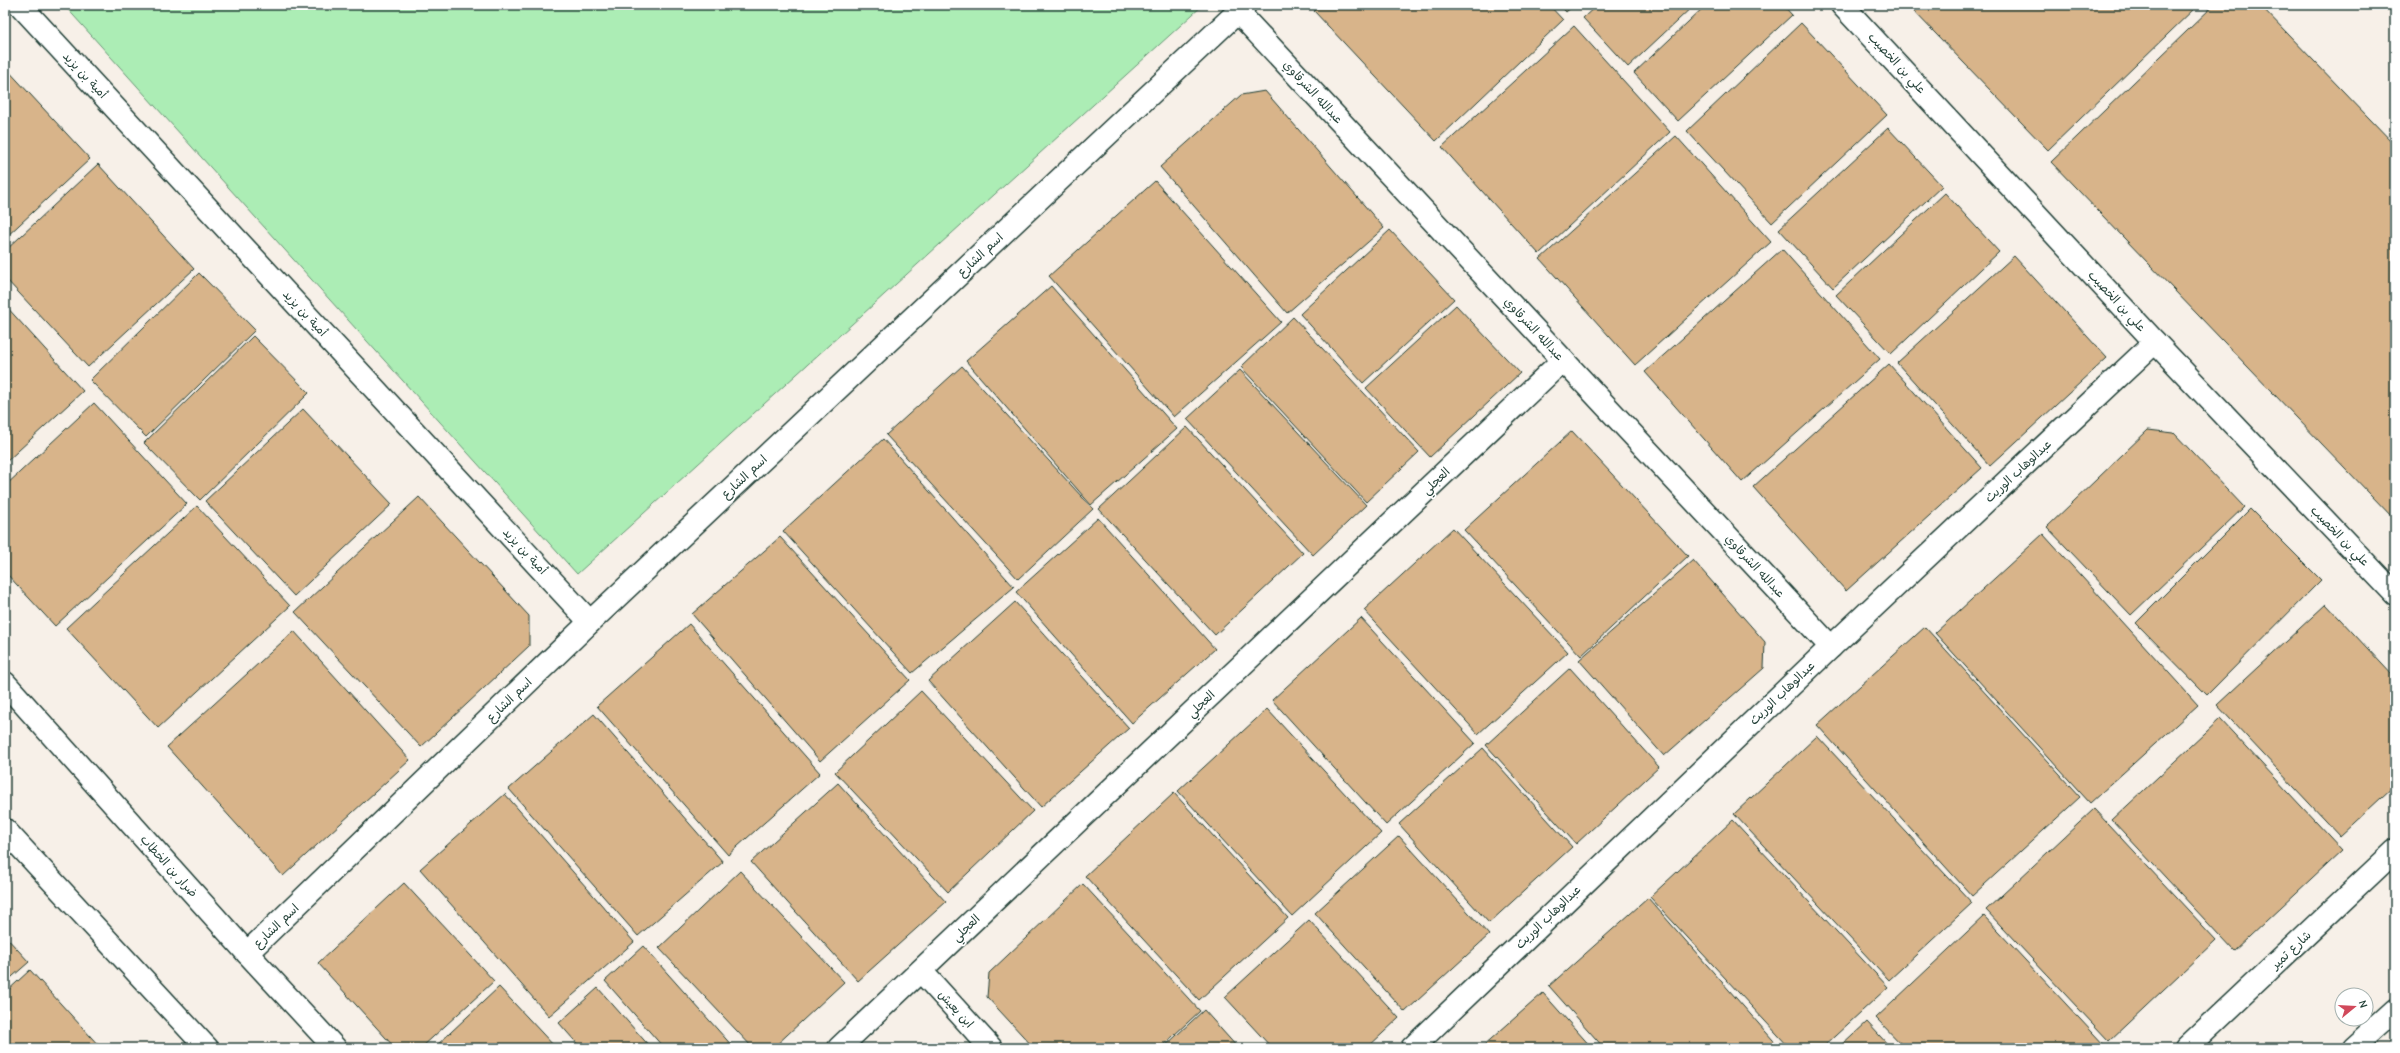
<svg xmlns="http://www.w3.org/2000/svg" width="2400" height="1053" viewBox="0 0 2400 1053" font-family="'Comic Neue','Playpen Sans Arabic',sans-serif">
<rect width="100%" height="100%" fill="#f7f0e8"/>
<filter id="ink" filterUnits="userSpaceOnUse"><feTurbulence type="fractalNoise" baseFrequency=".025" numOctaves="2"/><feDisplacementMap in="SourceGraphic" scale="8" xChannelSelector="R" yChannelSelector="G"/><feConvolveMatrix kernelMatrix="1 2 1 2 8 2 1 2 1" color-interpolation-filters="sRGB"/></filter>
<g filter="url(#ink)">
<path fill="#acedb5" stroke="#669574" d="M 64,5 L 1203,5 L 577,574 Z"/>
<g fill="#d8b48a" stroke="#1f3d34">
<path d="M 1321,5 L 1549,5 L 1563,20 L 1436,141 L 1314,11 Z"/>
<path d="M 1560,5 L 1574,5 L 1566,12 Z"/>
<path d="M 1597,5 L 1694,5 L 1628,67 L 1583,18 Z"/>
<path d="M 1706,5 L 1783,5 L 1792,15 L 1678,121 L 1634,73 Z"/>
<path d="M 1908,5 L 2198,5 L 2048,150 Z"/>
<path d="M 2214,5 L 2260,5 L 2395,145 L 2395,520 L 2051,162 Z"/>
<path d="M 1801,23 L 1887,115 L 1772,223 L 1687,131 Z"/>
<path d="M 1574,26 L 1670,132 L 1539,254 L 1442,147 Z"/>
<path d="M 5,67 L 90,159 L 5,238 Z"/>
<path d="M 1265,91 L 1384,228 L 1287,313 L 1160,167 L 1241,95 Z"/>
<path d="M 1888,128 L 1942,186 L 1833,288 L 1779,229 Z"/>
<path d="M 1676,136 L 1771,242 L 1635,365 L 1540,259 Z"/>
<path d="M 98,164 L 194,269 L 88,367 L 5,278 L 5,251 Z"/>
<path d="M 1155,181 L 1281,322 L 1174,417 L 1049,276 Z"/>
<path d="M 1945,193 L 1999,252 L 1891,354 L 1836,295 Z"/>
<path d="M 1390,230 L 1454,299 L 1363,383 L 1300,314 Z"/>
<path d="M 1782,249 L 1880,359 L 1742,482 L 1645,372 Z"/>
<path d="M 2014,256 L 2107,358 L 1990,466 L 1897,363 Z"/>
<path d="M 199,273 L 255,330 L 146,437 L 90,380 Z"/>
<path d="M 1051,286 L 1177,429 L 1091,505 L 966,361 Z"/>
<path d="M 5,305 L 83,391 L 5,463 Z"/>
<path d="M 1456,305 L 1520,373 L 1430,457 L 1366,388 Z"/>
<path d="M 1293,317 L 1419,452 L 1366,502 L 1241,367 Z"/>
<path d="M 253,336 L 309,393 L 200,500 L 144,443 Z"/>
<path d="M 1889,364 L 1982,468 L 1846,591 L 1753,487 Z"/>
<path d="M 962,366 L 1093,509 L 1018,579 L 886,435 Z"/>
<path d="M 1240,370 L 1366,505 L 1313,555 L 1187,419 Z"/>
<path d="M 94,403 L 187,504 L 55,626 L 5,572 L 5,486 Z"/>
<path d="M 303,409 L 392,504 L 294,596 L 205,501 Z"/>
<path d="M 1187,427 L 1303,553 L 1215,635 L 1099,509 Z"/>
<path d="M 2148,430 L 2174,433 L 2244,507 L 2131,615 L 2047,527 Z"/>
<path d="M 1572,431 L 1688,556 L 1581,656 L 1464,530 Z"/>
<path d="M 883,439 L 1014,587 L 912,673 L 783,531 Z"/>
<path d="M 419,497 L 529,616 L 529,646 L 421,747 L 295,612 Z"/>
<path d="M 197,506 L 290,606 L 158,728 L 66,628 Z"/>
<path d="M 2250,509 L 2321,580 L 2207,695 L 2136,623 Z"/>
<path d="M 1098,518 L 1215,649 L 1132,723 L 1016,592 Z"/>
<path d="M 1453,528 L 1568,652 L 1478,734 L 1364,610 Z"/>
<path d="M 2043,534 L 2198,705 L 2090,803 L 1935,633 Z"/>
<path d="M 780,537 L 910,680 L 820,761 L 692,614 Z"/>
<path d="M 1693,560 L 1765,642 L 1764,668 L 1664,756 L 1579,660 Z"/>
<path d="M 1015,602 L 1129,728 L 1041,807 L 928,681 Z"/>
<path d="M 2326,604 L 2395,678 L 2395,785 L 2340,836 L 2217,705 Z"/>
<path d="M 1361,618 L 1475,743 L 1386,825 L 1272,700 Z"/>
<path d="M 689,624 L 820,773 L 728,855 L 597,706 Z"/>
<path d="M 1925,627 L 2080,797 L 1972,896 L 1817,725 Z"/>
<path d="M 294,631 L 410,760 L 283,876 L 167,747 Z"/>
<path d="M 1570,668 L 1659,767 L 1576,844 L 1486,745 Z"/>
<path d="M 921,691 L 1033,811 L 948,892 L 835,772 Z"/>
<path d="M 1267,709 L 1381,833 L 1292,916 L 1178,791 Z"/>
<path d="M 594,714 L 723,862 L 638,936 L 509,789 Z"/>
<path d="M 2220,719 L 2342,850 L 2234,951 L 2112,820 Z"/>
<path d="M 1817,736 L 1972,903 L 1889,980 L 1734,814 Z"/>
<path d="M 1483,748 L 1572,847 L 1489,923 L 1399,824 Z"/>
<path d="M 838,783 L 946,902 L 858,981 L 751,862 Z"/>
<path d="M 1174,793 L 1288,918 L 1199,1000 L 1085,876 Z"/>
<path d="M 505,794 L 634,942 L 549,1016 L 420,869 Z"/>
<path d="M 2094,809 L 2216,940 L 2109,1041 L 1986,910 Z"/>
<path d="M 1733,820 L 1888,987 L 1822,1048 L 1790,1048 L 1650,897 Z"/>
<path d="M 1399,836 L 1489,935 L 1405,1012 L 1315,913 Z"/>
<path d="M 740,871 L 844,982 L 773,1048 L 753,1048 L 659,948 Z"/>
<path d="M 404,883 L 494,981 L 421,1048 L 395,1048 L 318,963 Z"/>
<path d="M 1083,884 L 1200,1011 L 1160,1048 L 1034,1048 L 987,997 L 989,973 Z"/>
<path d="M 1648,898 L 1780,1048 L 1604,1048 L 1549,986 Z"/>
<path d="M 1984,916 L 2106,1047 L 2106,1048 L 1905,1048 L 1876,1018 Z"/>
<path d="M 1309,920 L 1399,1018 L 1367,1048 L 1272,1048 L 1225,997 Z"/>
<path d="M 5,936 L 29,962 L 5,983 Z"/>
<path d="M 643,946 L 734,1048 L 664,1048 L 605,981 Z"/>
<path d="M 30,970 L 101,1048 L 5,1048 L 5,993 Z"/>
<path d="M 499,987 L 556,1048 L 434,1048 Z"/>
<path d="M 598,988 L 651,1048 L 581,1048 L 559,1023 Z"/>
<path d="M 1543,993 L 1592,1048 L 1482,1048 L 1482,1047 Z"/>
<path d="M 1204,1010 L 1238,1048 L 1163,1048 Z"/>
<path d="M 1867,1022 L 1891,1048 L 1839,1048 Z"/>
</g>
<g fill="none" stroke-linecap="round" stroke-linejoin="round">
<defs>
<g id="street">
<path d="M 20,5 L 590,622"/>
<path d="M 1842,5 L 2155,342 L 2395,594"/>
<path d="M 1238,12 L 1831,647"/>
<path d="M 247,953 L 590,622 L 1245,5"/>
<path d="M 921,971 L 991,1048"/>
<path d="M 839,1048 L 1563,360"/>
<path d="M 1412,1048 L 1831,647 L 2155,342"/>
</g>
<g id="secondary">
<path d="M 5,683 L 247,953 L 335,1048"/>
<path d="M 5,830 L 207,1048"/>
<path d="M 2186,1048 L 2395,851"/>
<path d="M 2353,1048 L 2395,1010"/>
</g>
</defs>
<use href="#street" stroke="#1f3d34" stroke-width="25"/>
<use href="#secondary" stroke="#1f3d34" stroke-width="25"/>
<use href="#street" stroke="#fff" stroke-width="22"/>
<use href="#secondary" stroke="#fff" stroke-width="22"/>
</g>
</g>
<g text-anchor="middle" stroke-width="3.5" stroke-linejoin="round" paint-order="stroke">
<g font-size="12" fill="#1f3d34" stroke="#fff">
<text transform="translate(1897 63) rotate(47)" y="4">علي بن الخصيب</text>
<text transform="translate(85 75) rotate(47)" y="4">أمية بن يزيد</text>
<text transform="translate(1313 92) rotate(47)" y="4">عبدالله الشرقاوي</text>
<text transform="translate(980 255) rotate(-43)" y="4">اسم الشارع</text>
<text transform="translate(2117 301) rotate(47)" y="4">علي بن الخصيب</text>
<text transform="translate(305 313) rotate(47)" y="4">أمية بن يزيد</text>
<text transform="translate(1534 329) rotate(47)" y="4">عبدالله الشرقاوي</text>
<text transform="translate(2018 471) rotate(-43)" y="4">عبدالوهاب الوريث</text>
<text transform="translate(744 477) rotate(-43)" y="4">اسم الشارع</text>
<text transform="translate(1436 481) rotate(-44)" y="4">العجلي</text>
<text transform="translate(2340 536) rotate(46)" y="4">علي بن الخصيب</text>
<text transform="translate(525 551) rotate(47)" y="4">أمية بن يزيد</text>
<text transform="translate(1755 566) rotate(47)" y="4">عبدالله الشرقاوي</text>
<text transform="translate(1782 693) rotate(-44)" y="4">عبدالوهاب الوريث</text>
<text transform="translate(509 700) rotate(-44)" y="4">اسم الشارع</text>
<text transform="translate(1201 704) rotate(-44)" y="4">العجلي</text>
<text transform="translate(169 866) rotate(48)" y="4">ضرار بن الخطاب</text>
<text transform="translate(1548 917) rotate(-44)" y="4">عبدالوهاب الوريث</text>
<text transform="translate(276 926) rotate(-44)" y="4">اسم الشارع</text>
<text transform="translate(966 928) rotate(-44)" y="4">العجلي</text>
<text transform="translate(2291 950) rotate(-43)" y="4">شارع تمير</text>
<text transform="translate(956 1009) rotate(48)" y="4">ابن يعيش</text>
</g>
</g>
<rect width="2400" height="1053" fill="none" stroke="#fff" stroke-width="20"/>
<rect x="10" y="10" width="2380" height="1033" fill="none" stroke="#1f3d34" stroke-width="1.5" filter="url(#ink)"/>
<g transform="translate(2354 1007) rotate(72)"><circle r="19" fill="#ffffff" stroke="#a5b1ae"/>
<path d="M0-3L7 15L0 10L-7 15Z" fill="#d1495b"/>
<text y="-6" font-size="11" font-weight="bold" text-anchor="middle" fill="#1f3d34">N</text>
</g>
</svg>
